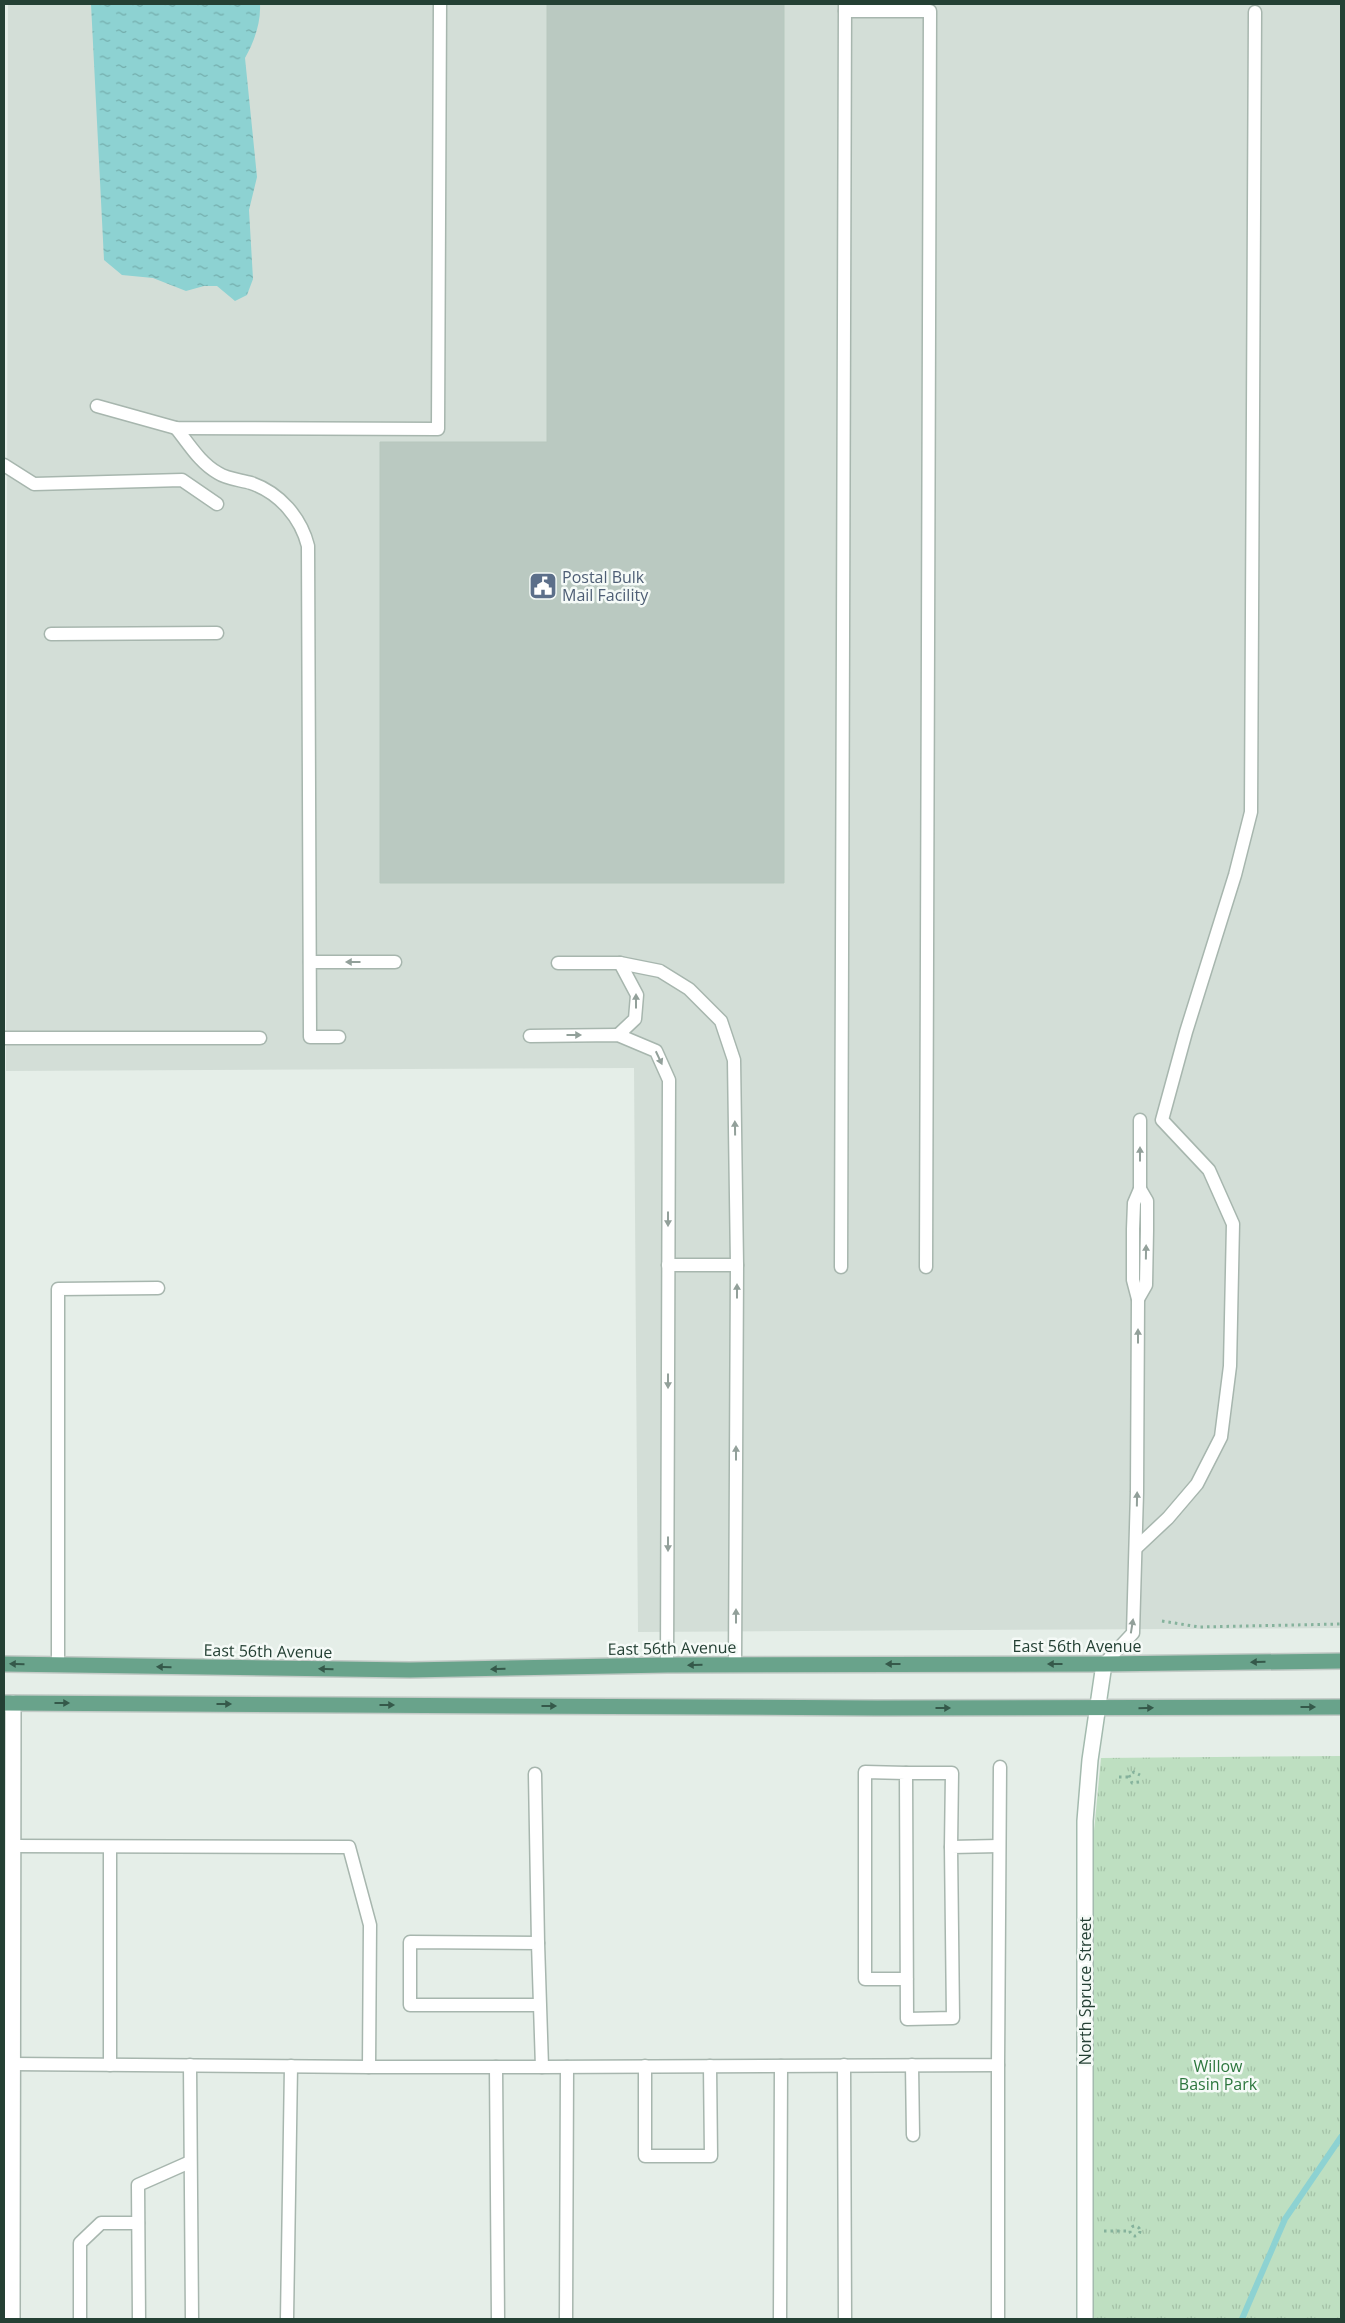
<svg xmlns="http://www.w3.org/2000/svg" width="1345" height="2323" viewBox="0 0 1345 2323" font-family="'Open Sans',sans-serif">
<defs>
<pattern id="grass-tufts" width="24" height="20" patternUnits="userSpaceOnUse" patternTransform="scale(1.25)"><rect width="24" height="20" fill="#bedfc1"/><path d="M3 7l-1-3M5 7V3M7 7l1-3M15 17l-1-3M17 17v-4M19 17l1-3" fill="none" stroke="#a3c0a6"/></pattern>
<pattern id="water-ripples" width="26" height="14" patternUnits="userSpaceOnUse" patternTransform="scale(1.25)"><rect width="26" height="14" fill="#8dd2d2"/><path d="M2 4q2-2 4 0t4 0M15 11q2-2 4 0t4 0" fill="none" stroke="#73acab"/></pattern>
</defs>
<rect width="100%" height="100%" fill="#e5eee8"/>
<path fill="#d3ded7" d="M 8,4 L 1341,4 L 1341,1628 L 638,1632 L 634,1068 L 6,1071 Z"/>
<path fill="url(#grass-tufts)" d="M 1341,1756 L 1341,2319 L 1094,2319 L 1094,1831 L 1101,1758 Z"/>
<path fill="url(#water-ripples)" d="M 91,4 L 260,4 C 261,23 254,42 245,58 L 257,177 L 249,210 L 253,279 L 247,295 L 235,301 L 217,286 L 204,286 L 186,291 L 153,278 L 122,275 L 104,260 Z"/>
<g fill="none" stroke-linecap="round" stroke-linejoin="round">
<path stroke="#8dd2d2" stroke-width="6" d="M 1242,2319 L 1285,2219 L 1341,2137"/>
</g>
<path fill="#bac9c1" stroke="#b7c8be" d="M 547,4 L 784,4 L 784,883 L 380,883 L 380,442 L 547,442 Z"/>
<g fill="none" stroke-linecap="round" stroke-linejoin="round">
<defs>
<g id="lane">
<path d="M 845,11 L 930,11 L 926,1267"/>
<path d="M 97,406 L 176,428 L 438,429 L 440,4"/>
<path d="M 176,428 C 189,444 200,463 218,473 C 227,479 241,480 251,483 C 280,493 301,518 308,546 L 310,1037 L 339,1037"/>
<path d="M 4,465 L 34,484 L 182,480 L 217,504"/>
<path d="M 51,634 L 217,633"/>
<path d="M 310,962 L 395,962"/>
<path d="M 558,963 L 620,963 L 660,971 L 689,989 L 721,1021 L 734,1060 L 737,1265 L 735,1665"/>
<path d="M 618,1035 L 635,1019 L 637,995 L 620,963"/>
<path d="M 530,1036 L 618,1035 L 656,1051 L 669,1080 L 667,1665"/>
<path d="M 4,1038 L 260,1038"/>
<path d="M 668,1265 L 737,1265"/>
<path d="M 841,1267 L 845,4"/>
<path d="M 1138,1299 L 1146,1285 L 1147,1230 L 1147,1201 L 1140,1189"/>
<path d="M 1136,1548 L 1168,1518 L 1197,1484 L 1221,1437 L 1230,1366 L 1233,1224 L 1209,1170 L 1162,1120 L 1186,1032 L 1235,875 L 1251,812 L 1255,12"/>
<path d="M 1104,1664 L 1133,1633 L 1137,1492 L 1138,1299 L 1133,1280 L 1133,1229 L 1134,1203 L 1140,1189 L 1140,1120"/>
<path d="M 58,1665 L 58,1289 L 158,1288"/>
<path d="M 906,1773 L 952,1773 L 951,1847"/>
<path d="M 535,1774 L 538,1943"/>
<path d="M 12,1846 L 349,1847 L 370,1925 L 369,2067 L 542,2067 L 538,1943 L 410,1942 L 410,2005 L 540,2005"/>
<path d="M 907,1979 L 865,1979 L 865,1772 L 906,1773 L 907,2019 L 953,2018 L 951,1847 L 999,1846"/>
<path d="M 12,2064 L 369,2067"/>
<path d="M 110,2065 L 110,1847"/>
<path d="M 190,2065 L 192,2319"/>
<path d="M 844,2065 L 845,2319"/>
<path d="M 912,2065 L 913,2135"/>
<path d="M 645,2066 L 645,2156 L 711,2156 L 710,2066"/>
<path d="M 496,2067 L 498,2319"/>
<path d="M 542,2067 L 998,2065 L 1000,1767"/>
<path d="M 80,2319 L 80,2243 L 101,2223 L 138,2223"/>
<path d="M 139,2319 L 138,2185 L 190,2162"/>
<path d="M 287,2319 L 291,2066"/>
<path d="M 566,2319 L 567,2067"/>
<path d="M 780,2319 L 781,2066"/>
<path d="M 998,2319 L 998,2065"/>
</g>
<path id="street" d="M 12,2319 L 13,1703"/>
<path id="secondary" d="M 1085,2319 L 1085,1821 L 1090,1760 L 1104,1664"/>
<g id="primary">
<path d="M 4,1664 L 410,1670 L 667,1665 L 1104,1664 L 1341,1661"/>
<path d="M 4,1703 L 877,1708 L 1341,1707"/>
</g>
</defs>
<use href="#lane" stroke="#a7b6ae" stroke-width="15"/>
<use href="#street" stroke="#a7b6ae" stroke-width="18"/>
<use href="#secondary" stroke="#a3baae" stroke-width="18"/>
<use href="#primary" stroke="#c2cac6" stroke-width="18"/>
<g stroke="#85b29c" stroke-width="3" stroke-dasharray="2.5 4" stroke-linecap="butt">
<path d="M 1162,1621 L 1199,1627 L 1341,1624"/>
<path d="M 1119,1777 L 1129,1777"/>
<path d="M 1139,1782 L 1132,1783 L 1129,1775 L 1134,1772 L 1140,1775"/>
<circle cx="1135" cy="2231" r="5"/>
<path d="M 1104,2231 L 1130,2231"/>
</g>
<use href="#lane" stroke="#fff" stroke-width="12"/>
<use href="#street" stroke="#fff" stroke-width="15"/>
<use href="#secondary" stroke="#fff" stroke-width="15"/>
<use href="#primary" stroke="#69a38b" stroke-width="15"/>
</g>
<defs><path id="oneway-solid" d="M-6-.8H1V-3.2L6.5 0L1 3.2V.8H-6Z" transform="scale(1.25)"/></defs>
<g fill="#92a09a">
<use href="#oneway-solid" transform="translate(353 962) rotate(-180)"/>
<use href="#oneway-solid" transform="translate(636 1001) rotate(-90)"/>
<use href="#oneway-solid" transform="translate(574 1035)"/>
<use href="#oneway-solid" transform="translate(659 1058) rotate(65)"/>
<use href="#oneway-solid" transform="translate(735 1128) rotate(-91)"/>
<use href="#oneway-solid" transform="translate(1140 1154) rotate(-90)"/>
<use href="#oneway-solid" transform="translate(668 1219) rotate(90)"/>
<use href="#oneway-solid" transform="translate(1146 1252) rotate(-89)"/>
<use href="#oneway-solid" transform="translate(737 1291) rotate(-90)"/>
<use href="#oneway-solid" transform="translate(1138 1336) rotate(-90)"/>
<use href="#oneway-solid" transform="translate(668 1381) rotate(90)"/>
<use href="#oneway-solid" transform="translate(736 1453) rotate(-90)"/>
<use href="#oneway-solid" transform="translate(1137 1499) rotate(-89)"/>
<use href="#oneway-solid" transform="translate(668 1544) rotate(90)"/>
<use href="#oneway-solid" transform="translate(736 1616) rotate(-90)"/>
<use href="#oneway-solid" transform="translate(1132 1626) rotate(-81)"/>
</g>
<g fill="#35594a">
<use href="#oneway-solid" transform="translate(1258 1662) rotate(179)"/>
<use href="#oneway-solid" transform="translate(17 1664) rotate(-179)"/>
<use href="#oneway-solid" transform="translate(893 1664) rotate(180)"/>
<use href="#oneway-solid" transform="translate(1055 1664) rotate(180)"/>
<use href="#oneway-solid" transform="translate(695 1665) rotate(179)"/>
<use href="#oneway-solid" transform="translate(164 1667) rotate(-179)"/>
<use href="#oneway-solid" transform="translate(326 1669) rotate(-179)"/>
<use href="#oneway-solid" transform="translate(498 1669) rotate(179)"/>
<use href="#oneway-solid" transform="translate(62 1703)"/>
<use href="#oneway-solid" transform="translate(224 1704)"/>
<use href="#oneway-solid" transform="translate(387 1705)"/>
<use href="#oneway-solid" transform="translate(549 1706)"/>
<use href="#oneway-solid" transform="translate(1308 1707)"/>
<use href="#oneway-solid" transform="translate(943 1708)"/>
<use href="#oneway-solid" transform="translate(1146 1708) rotate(-1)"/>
</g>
<defs>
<symbol id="civic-square" viewBox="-11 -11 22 22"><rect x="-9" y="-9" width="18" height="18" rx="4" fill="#5c6f8a" stroke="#f5faf7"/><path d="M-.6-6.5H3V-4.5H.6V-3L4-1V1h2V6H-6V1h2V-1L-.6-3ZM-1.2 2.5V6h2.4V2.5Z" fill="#fff"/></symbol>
</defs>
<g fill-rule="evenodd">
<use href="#civic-square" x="527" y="570" width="32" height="32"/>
</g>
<g text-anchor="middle" stroke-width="5" stroke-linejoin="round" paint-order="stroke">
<g font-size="16" fill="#4e5e75" stroke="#f5faf7" text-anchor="start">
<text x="562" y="583">Postal Bulk<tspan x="562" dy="18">Mail Facility</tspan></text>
</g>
<g font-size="16" fill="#244034" stroke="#f5faf7">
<text x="1077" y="1652">East 56th Avenue</text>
<text transform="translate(672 1648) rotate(-1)" y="6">East 56th Avenue</text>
<text transform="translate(268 1651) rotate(1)" y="6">East 56th Avenue</text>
<text transform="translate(1085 1991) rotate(-90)" y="6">North Spruce Street</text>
</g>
<g font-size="16" fill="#2d773e" stroke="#f5faf7">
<text x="1218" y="2072">Willow<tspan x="1218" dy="18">Basin Park</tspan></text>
</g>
</g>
<rect width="1345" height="2323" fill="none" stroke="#244034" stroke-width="10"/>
</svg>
